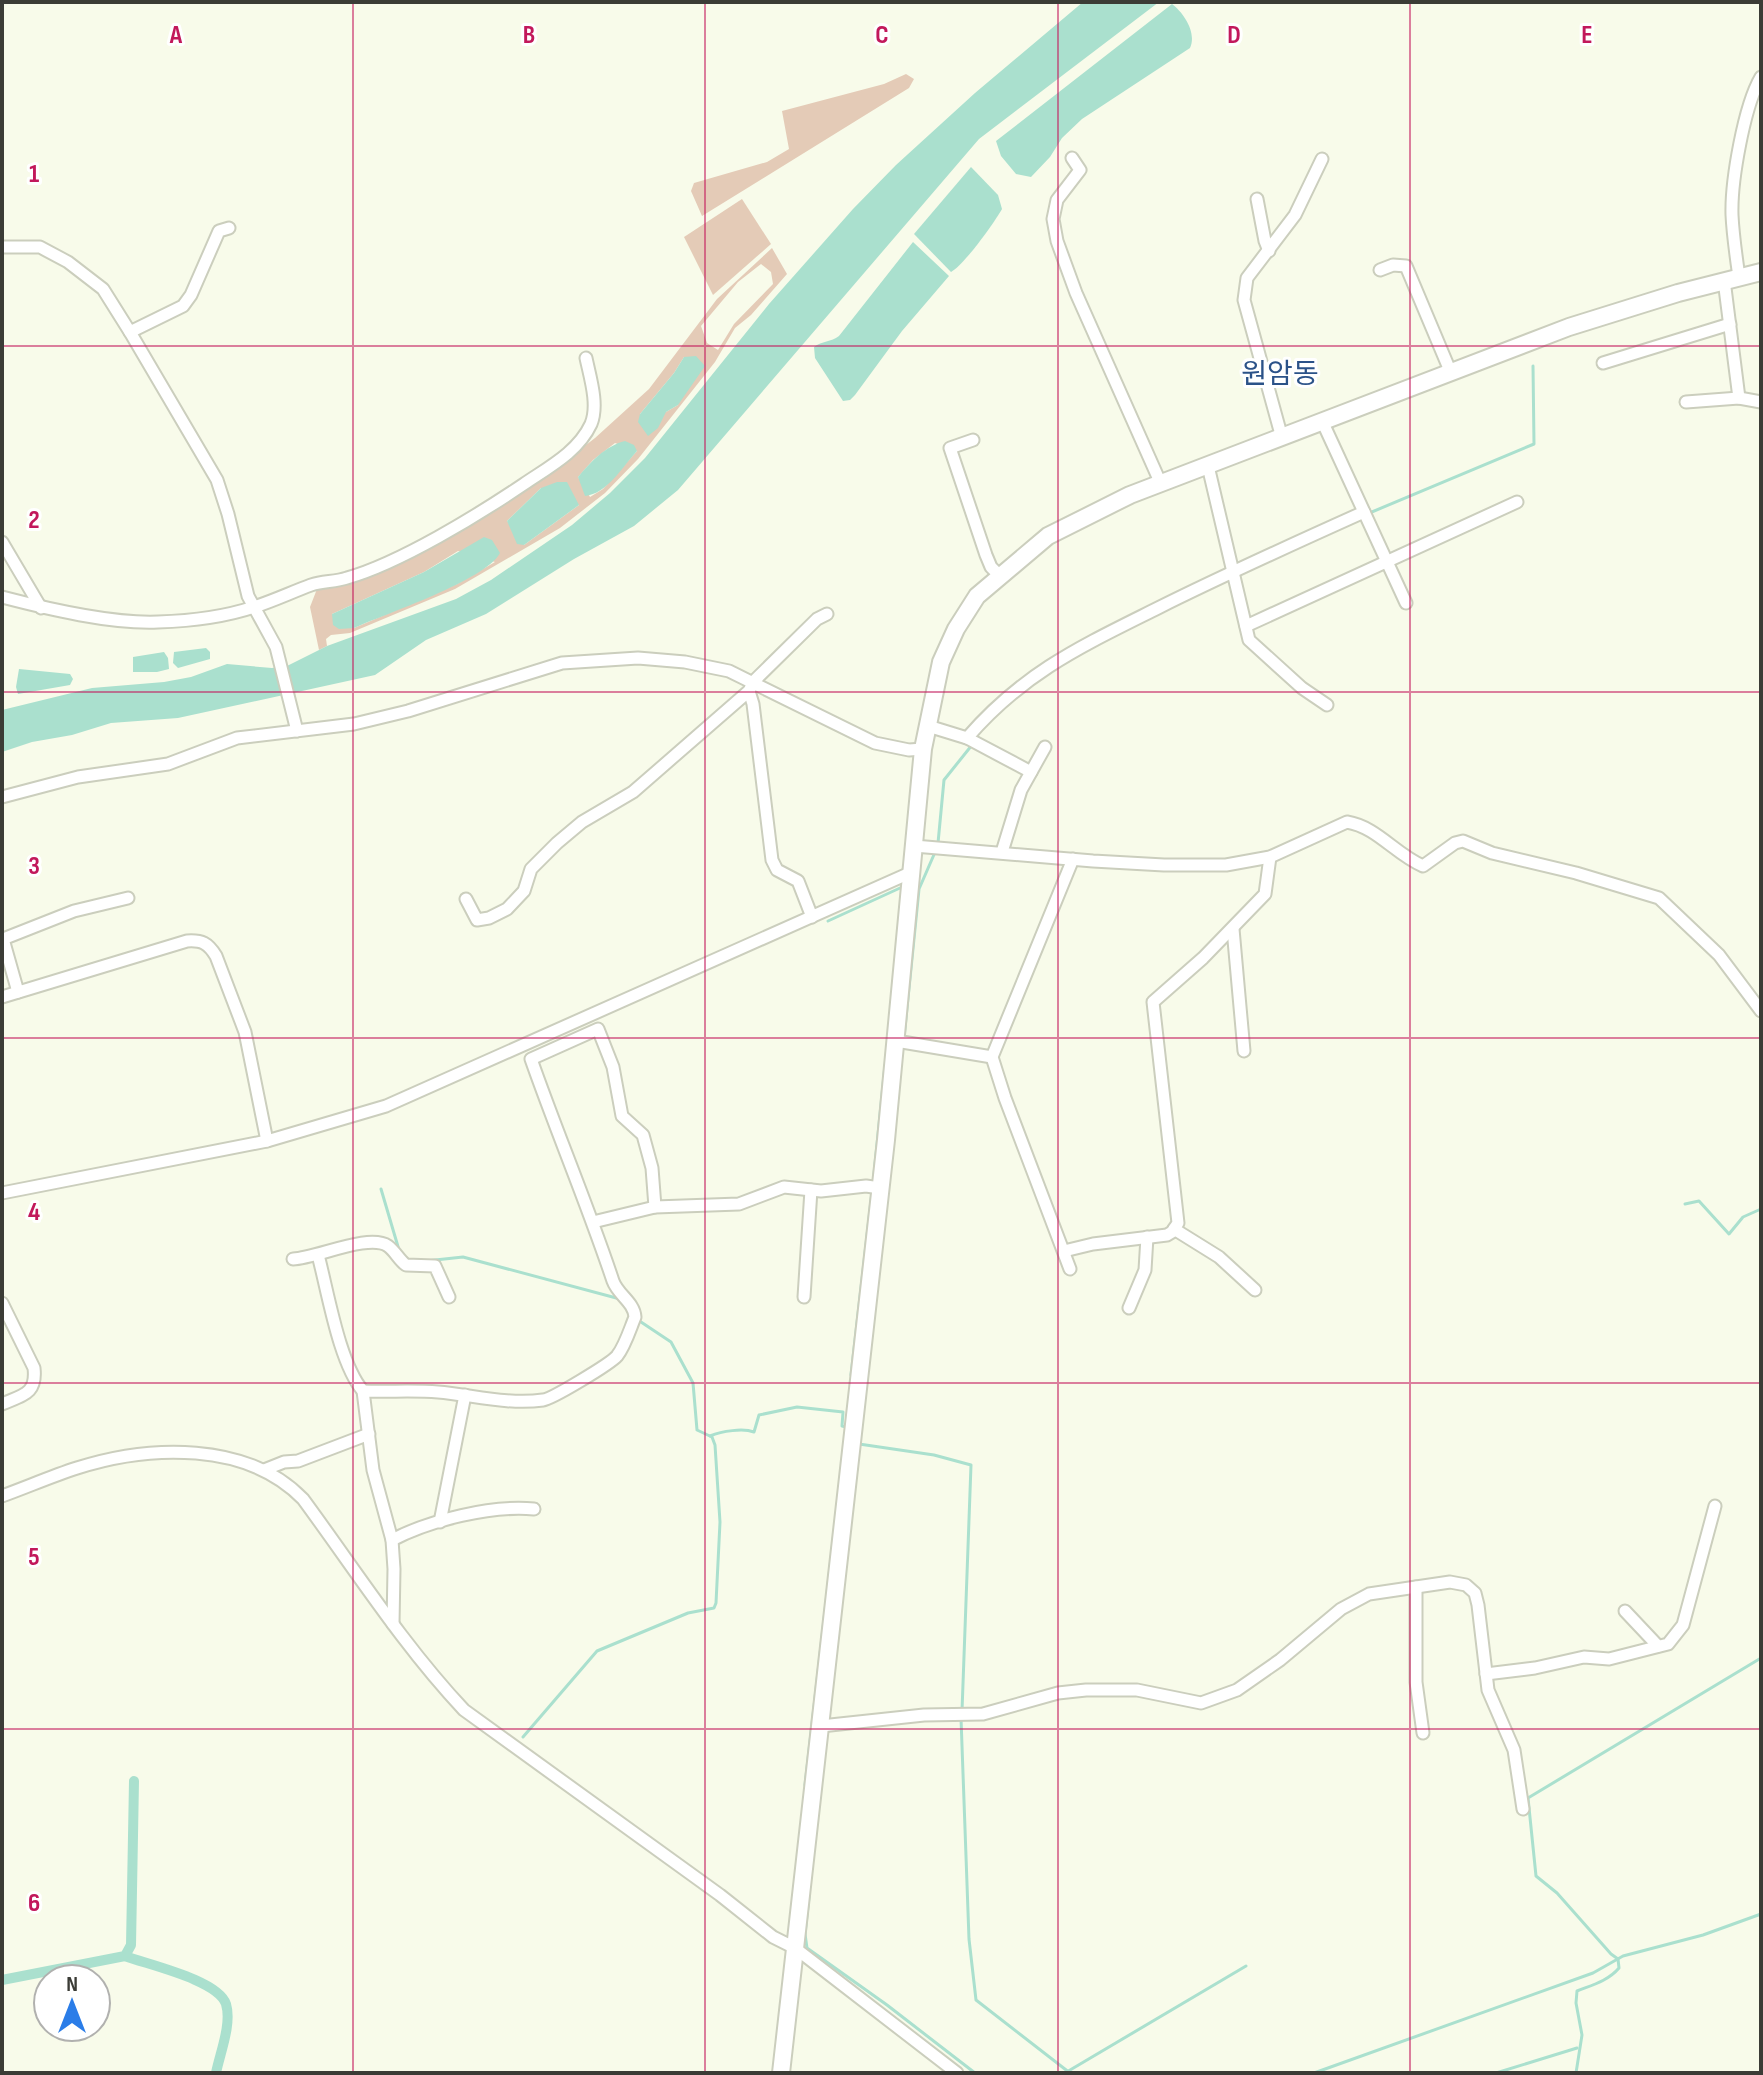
<svg xmlns="http://www.w3.org/2000/svg" width="1763" height="2075" viewBox="0 0 1763 2075" font-family="'Sofia Sans Condensed','Noto Sans KR',sans-serif">
<rect width="100%" height="100%" fill="#f8fbea"/>
<g fill="#e4cbb7" fill-rule="evenodd">
<path d="M 906,74 L 914,79 L 909,88 L 702,216 L 691,191 L 694,183 L 767,162 L 789,149 L 782,111 L 884,84 Z"/>
<path d="M 742,199 L 771,244 L 713,295 L 684,237 Z"/>
<path d="M 772,248 L 787,274 L 751,315 L 735,328 L 715,362 L 638,459 L 605,493 L 560,528 L 455,589 L 350,633 L 331,635 L 326,639 L 327,646 L 319,650 L 310,607 L 317,589 L 340,585 L 559,466 L 595,438 L 649,389 L 717,299 ZM 761,264 L 771,272 L 773,284 L 734,324 L 718,350 L 707,343 L 701,326 L 738,282 ZM 684,357 L 678,405 L 666,412 L 640,414 L 674,373 ZM 615,443 L 637,451 L 603,489 L 590,497 L 578,477 L 593,460 ZM 541,488 L 579,505 L 524,545 L 507,521 ZM 458,551 L 495,562 L 457,584 L 354,628 L 332,614 L 424,572 Z"/>
</g>
<g fill="#aae0ce">
<path d="M 1083,2 L 1159,2 L 979,139 L 678,490 L 634,526 L 574,559 L 486,614 L 426,640 L 375,675 L 178,718 L 111,723 L 72,735 L 32,742 L 2,752 L 2,710 L 92,688 L 164,682 L 191,677 L 227,664 L 272,668 L 287,666 L 327,646 L 456,599 L 491,580 L 572,525 L 610,493 L 645,458 L 769,304 L 853,209 L 896,165 L 975,93 Z"/>
<path d="M 1172,4 C 1184,13 1197,33 1190,48 L 1082,119 L 1062,138 L 1050,157 L 1031,177 L 1016,174 L 1001,156 L 996,141 Z"/>
<path d="M 971,167 L 998,195 L 1002,209 C 994,223 964,265 951,272 L 914,234 Z"/>
<path d="M 913,242 L 949,276 L 902,331 L 855,395 L 850,400 L 843,401 L 815,358 L 814,347 C 822,341 831,342 839,336 Z"/>
<path d="M 696,356 L 705,366 L 678,405 L 666,412 L 658,428 L 648,436 L 638,422 L 640,414 L 674,373 L 684,357 Z"/>
<path d="M 625,441 L 634,445 L 637,451 C 623,466 607,494 585,496 L 578,477 C 591,462 605,446 625,441 Z"/>
<path d="M 557,482 L 567,482 L 579,505 L 524,545 L 517,544 L 507,521 L 541,488 Z"/>
<path d="M 484,537 L 492,540 L 500,553 C 486,580 385,614 354,628 L 339,629 L 333,625 L 332,614 L 424,572 Z"/>
<path d="M 206,648 L 210,652 L 210,659 L 178,668 L 173,663 L 174,652 Z"/>
<path d="M 164,652 L 168,658 L 169,669 L 157,672 L 133,672 L 133,657 Z"/>
<path d="M 19,669 L 70,674 L 73,679 L 70,685 L 18,694 L 16,687 Z"/>
</g>
<g fill="none" stroke-linecap="round" stroke-linejoin="round">
<g stroke="#aae0ce" stroke-width="3">
<path d="M 1367,514 L 1534,444 L 1533,366"/>
<path d="M 938,843 L 944,780 L 972,745"/>
<path d="M 828,921 L 900,888 L 903,890"/>
<path d="M 904,1038 L 919,889 L 936,850"/>
<path d="M 873,1184 L 885,1065"/>
<path d="M 381,1189 L 399,1250"/>
<path d="M 1685,1204 L 1699,1201 L 1729,1234 L 1743,1217 L 1761,1209"/>
<path d="M 426,1261 L 463,1257 L 620,1299"/>
<path d="M 869,1360 L 871,1340"/>
<path d="M 851,1375 L 872,1192"/>
<path d="M 710,1436 C 722,1431 743,1428 754,1432 L 759,1415 L 797,1407 L 843,1412 L 842,1426 L 846,1427"/>
<path d="M 859,1444 L 934,1455 L 971,1465 L 962,1711"/>
<path d="M 855,1484 L 857,1467"/>
<path d="M 961,1718 L 969,1939 L 976,2000 L 1070,2073"/>
<path d="M 523,1737 L 597,1651 L 688,1613 L 714,1608 L 716,1603 L 720,1522 L 715,1445 L 712,1437 L 697,1430 L 693,1383 L 671,1342 L 638,1320"/>
<path d="M 805,1785 L 847,1419"/>
<path d="M 809,1897 L 805,1934 L 807,1948 L 887,2005 L 975,2073"/>
<path d="M 1065,2073 L 1246,1966"/>
<path d="M 1314,2073 L 1593,1973 L 1623,1956 L 1703,1935 L 1761,1914"/>
<path d="M 1496,2073 L 1577,2048"/>
<path d="M 1576,2073 L 1582,2035 L 1576,2003 L 1577,1991 C 1592,1985 1608,1981 1619,1968 L 1618,1959 L 1611,1954 L 1557,1893 L 1536,1876 L 1528,1798 L 1761,1658"/>
</g>
<g stroke="#aae0ce" stroke-width="10">
<path d="M 125,1956 C 149,1965 218,1980 226,2004 C 232,2024 220,2053 216,2073"/>
<path d="M 2,1980 L 125,1956 L 131,1945 L 134,1781"/>
</g>
<defs>
<g id="street">
<path d="M 1072,158 L 1080,170 L 1057,200 L 1053,219 L 1057,241 L 1076,293 L 1161,484"/>
<path d="M 1257,199 L 1265,241 L 1269,251"/>
<path d="M 229,228 L 219,231 L 191,295 L 183,306 L 130,332 L 217,480 L 228,514 L 248,596 L 276,647 L 297,731"/>
<path d="M 2,247 L 40,247 L 68,262 L 103,289 L 130,332"/>
<path d="M 1380,270 L 1393,265 L 1406,266 L 1451,373"/>
<path d="M 1739,277 C 1736,256 1733,236 1732,215 C 1731,181 1744,106 1761,77"/>
<path d="M 1724,280 L 1739,398"/>
<path d="M 1603,363 L 1730,324"/>
<path d="M 1686,402 L 1739,398 L 1761,402"/>
<path d="M 1323,423 L 1406,603"/>
<path d="M 1282,438 L 1244,300 L 1247,278 L 1295,215 L 1322,159"/>
<path d="M 973,440 L 950,448 L 986,555 L 991,567 L 999,575"/>
<path d="M 1208,466 L 1249,640 L 1302,688 L 1327,705"/>
<path d="M 2,542 L 41,608"/>
<path d="M 2,597 C 48,609 111,624 158,622 C 189,621 224,617 254,607 C 273,601 292,592 311,585 C 323,581 335,582 347,578 C 400,563 478,515 524,484 C 549,467 578,452 591,424 C 599,405 590,377 586,358"/>
<path d="M 1246,626 L 1517,502"/>
<path d="M 749,691 L 753,704 L 772,860 L 777,870 L 798,881 L 812,917"/>
<path d="M 928,726 L 967,738 L 1031,772"/>
<path d="M 967,738 C 1024,672 1082,646 1158,608 C 1226,574 1295,543 1364,512"/>
<path d="M 2,797 L 78,777 L 168,764 L 237,738 L 354,724 L 408,711 L 562,663 L 638,658 L 685,662 L 729,671 L 875,743 L 909,750 L 923,749"/>
<path d="M 914,846 L 1093,861 L 1164,865 L 1226,865 L 1270,857 L 1347,822 C 1377,827 1395,854 1423,866 L 1455,843 L 1463,841 L 1492,853 L 1576,873 L 1659,898 L 1719,955 L 1761,1011"/>
<path d="M 1002,852 L 1021,790 L 1045,747"/>
<path d="M 466,899 L 477,920 L 489,918 L 507,909 L 524,891 L 531,869 L 557,843 L 582,822 L 633,792 L 749,691 L 754,681 L 817,619 L 827,614"/>
<path d="M 1233,929 L 1244,1051"/>
<path d="M 18,992 L 3,939 L 74,911 L 128,898"/>
<path d="M 2,997 L 187,941 C 202,940 208,943 216,956 L 245,1032 L 267,1141"/>
<path d="M 896,1041 L 992,1057"/>
<path d="M 2,1193 L 267,1141 L 386,1106 L 912,872"/>
<path d="M 593,1222 L 655,1207 L 739,1204 L 784,1187 L 821,1191 L 866,1186 L 880,1188"/>
<path d="M 1174,1229 L 1219,1257 L 1255,1290"/>
<path d="M 1064,1251 L 1093,1244 L 1167,1235 L 1172,1232 L 1178,1223 L 1153,1002 L 1203,958 L 1265,894 L 1270,857"/>
<path d="M 318,1255 C 328,1292 339,1363 363,1391"/>
<path d="M 293,1259 C 317,1258 369,1233 388,1246 C 395,1251 399,1260 406,1265 L 435,1266 L 449,1297"/>
<path d="M 1070,1269 L 1005,1098 L 992,1057 L 1073,859"/>
<path d="M 804,1297 L 811,1190"/>
<path d="M 2,1303 L 34,1368 C 37,1394 23,1395 2,1404"/>
<path d="M 1129,1308 L 1145,1270 L 1147,1237"/>
<path d="M 264,1470 L 284,1462 L 298,1461 L 369,1434"/>
<path d="M 2,1496 C 27,1487 52,1476 77,1468 C 149,1445 247,1441 303,1499 C 356,1571 403,1645 464,1710 L 720,1895 L 773,1937 L 795,1948 L 957,2073"/>
<path d="M 440,1522 L 465,1395"/>
<path d="M 392,1540 C 430,1520 492,1505 534,1509"/>
<path d="M 1416,1587 L 1416,1682 L 1423,1733"/>
<path d="M 1625,1611 L 1658,1646"/>
<path d="M 393,1624 L 394,1569 L 392,1540 L 373,1470 L 363,1391 C 388,1392 413,1390 438,1392 C 472,1395 509,1405 543,1400 C 552,1399 610,1364 617,1356 C 625,1346 630,1329 635,1317 C 634,1302 618,1295 613,1281 C 588,1206 557,1133 531,1059 L 598,1029 L 613,1067 L 622,1116 L 643,1135 L 652,1168 L 655,1207"/>
<path d="M 1486,1674 L 1535,1668 L 1584,1657 L 1609,1659 L 1668,1644 L 1683,1625 L 1715,1506"/>
<path d="M 821,1726 L 924,1715 L 983,1714 L 1058,1693 L 1086,1690 L 1137,1690 L 1201,1703 L 1237,1690 L 1280,1660 L 1341,1609 L 1369,1594 L 1450,1582 L 1466,1585 L 1475,1593 L 1478,1605 L 1488,1690 L 1514,1750 L 1523,1809"/>
</g>
<path id="secondary" d="M 781,2073 L 886,1140 L 923,749 L 941,662 L 956,629 L 977,596 L 1048,536 L 1130,495 L 1569,327 L 1678,293 L 1761,272"/>
</defs>
<use href="#street" stroke="#cbcebd" stroke-width="15"/>
<use href="#secondary" stroke="#cbcebd" stroke-width="20"/>
<use href="#street" stroke="#fff" stroke-width="11"/>
<use href="#secondary" stroke="#fff" stroke-width="16"/>
</g>
<path fill="none" stroke="#c2185b" stroke-width="2" stroke-opacity="0.55" d="M 353,2 L 353,2073M 705,2 L 705,2073M 1058,2 L 1058,2073M 1410,2 L 1410,2073M 2,346 L 1761,346M 2,692 L 1761,692M 2,1038 L 1761,1038M 2,1383 L 1761,1383M 2,1729 L 1761,1729"/>
<g text-anchor="middle" stroke-width="6" stroke-linejoin="round" paint-order="stroke">
<g font-size="28" fill="#2b5288" stroke="#fff">
<text x="1280" y="383">원암동</text>
</g>
</g>
<g font-size="26" text-anchor="middle" font-weight="bold" fill="#c2185b" stroke="#fff" stroke-width="6" stroke-linejoin="round" paint-order="stroke">
<text x="176" y="43">A</text>
<text x="529" y="43">B</text>
<text x="882" y="43">C</text>
<text x="1234" y="43">D</text>
<text x="1587" y="43">E</text>
<text x="34" y="182">1</text>
<text x="34" y="528">2</text>
<text x="34" y="874">3</text>
<text x="34" y="1220">4</text>
<text x="34" y="1565">5</text>
<text x="34" y="1911">6</text>
</g>
<rect width="1763" height="2075" fill="none" stroke="#3b3c36" stroke-width="8"/>
<g transform="translate(72 2003)"><circle r="38" fill="#ffffff" stroke="#b1b1af" stroke-width="2"/>
<path d="M0-6L14 30L0 20L-14 30Z" fill="#2b7de8"/>
<text y="-12" font-size="22" font-weight="bold" text-anchor="middle" fill="#3b3c36">N</text>
</g>
</svg>
